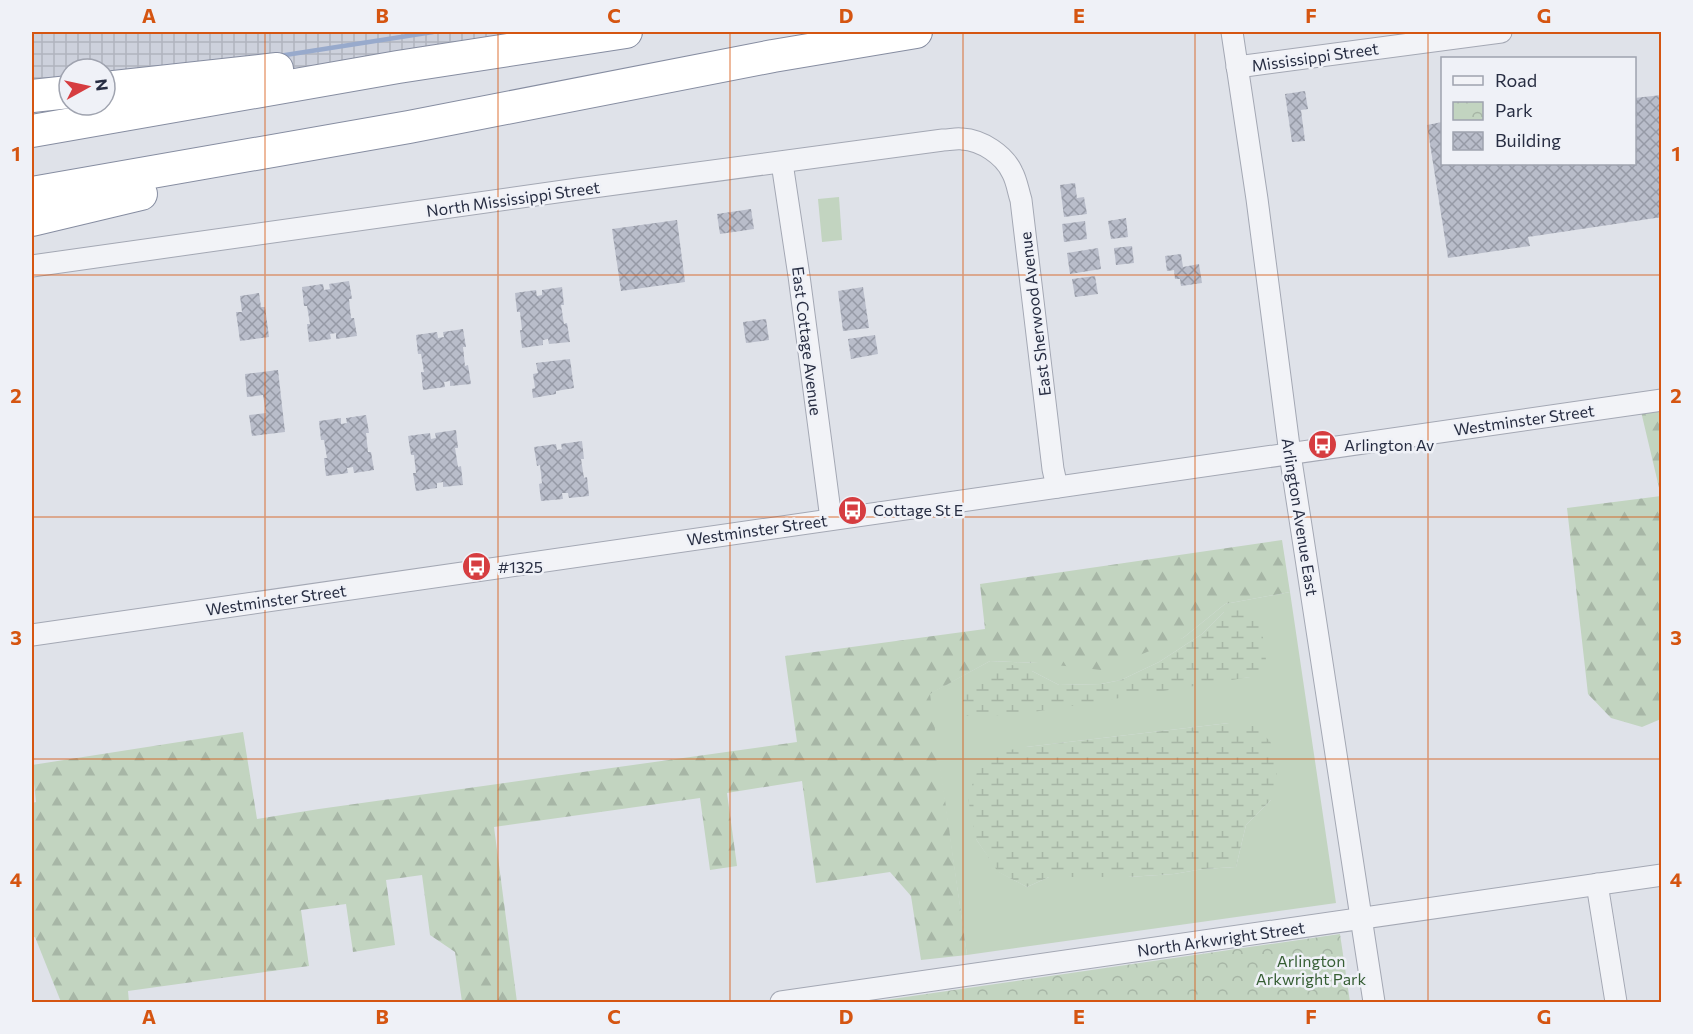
<svg xmlns="http://www.w3.org/2000/svg" width="1693" height="1034" viewBox="0 0 1693 1034" font-family="Commissioner,sans-serif">
<defs>
<pattern id="industrial-grid" width="8" height="8" patternUnits="userSpaceOnUse" patternTransform="scale(1.5)"><rect width="8" height="8" fill="#cdd1dc"/><path d="M0 4h8M4 0v8" fill="none" stroke="#b0b4be"/></pattern>
<pattern id="forest-firs" width="22" height="20" patternUnits="userSpaceOnUse" patternTransform="scale(1.5)"><rect width="22" height="20" fill="#c2d4c0"/><path d="M5 1l3.5 6h-7zM16 11l3.5 6h-7z" fill="#a7b6a6"/></pattern>
<pattern id="wetland-marsh" width="20" height="14" patternUnits="userSpaceOnUse" patternTransform="scale(1.5)"><rect width="20" height="14" fill="#c2d4c0"/><path d="M1 5h8M5 5V1M11 12h8M15 12V8" fill="none" stroke="#a7b6a6"/></pattern>
<pattern id="park-crowns" width="20" height="18" patternUnits="userSpaceOnUse" patternTransform="scale(1.5)"><rect width="20" height="18" fill="#c2d4c0"/><path d="M2 6a3 3 0 1 1 6 0M12 15a3 3 0 1 1 6 0" fill="none" stroke="#a7b6a6"/></pattern>
<pattern id="building-cross-hatch" width="8" height="8" patternUnits="userSpaceOnUse" patternTransform="scale(1.5)"><rect width="8" height="8" fill="#b9bdca"/><path d="M0 0l8 8M0 8l8-8" fill="none" stroke="#969aa6"/></pattern>
</defs>
<rect width="100%" height="100%" fill="#dfe2e9"/>
<path fill="url(#industrial-grid)" fill-rule="evenodd" d="M 32,32 L 602,32 L 111,107 L 32,113 ZM 69,69 L 105,69 L 105,105 L 69,105 Z"/>
<g fill="#c2d4c0" fill-rule="evenodd">
<path d="M 839,197 L 842,240 L 822,242 L 818,199 Z"/>
<path d="M 1290,592 L 1336,903 L 967,955 L 929,694 L 990,661 L 1038,663 L 1183,638 L 1225,604 ZM 1224,612 L 1250,677 L 961,707 L 1032,671 L 1059,685 L 1101,684 L 1121,680 L 1159,662 L 1202,634 ZM 1229,723 L 1250,723 L 1271,800 L 1246,825 L 1236,867 L 1203,869 L 1174,874 L 1128,877 L 1049,877 L 1027,887 L 999,872 L 976,839 L 1026,747 Z"/>
</g>
<g fill="url(#forest-firs)">
<path d="M 1661,400 L 1661,719 L 1642,727 L 1611,718 L 1588,694 L 1567,508 L 1661,496 L 1639,403 Z"/>
<path d="M 1282,540 L 1290,592 L 1225,604 L 1183,638 L 1101,670 L 1038,663 L 990,661 L 930,694 L 967,955 L 921,960 L 911,896 L 890,872 L 816,883 L 802,781 L 727,793 L 737,866 L 710,870 L 700,798 L 494,827 L 517,1002 L 462,1002 L 455,952 L 430,935 L 422,875 L 386,880 L 395,945 L 353,952 L 346,904 L 301,910 L 309,966 L 128,991 L 129,1002 L 61,1002 L 35,937 L 32,938 L 32,803 L 36,802 L 32,765 L 243,732 L 257,819 L 319,809 L 797,742 L 785,656 L 985,629 L 980,584 Z"/>
</g>
<g fill="url(#wetland-marsh)">
<path d="M 1244,606 C 1265,620 1264,646 1267,668 L 1250,677 L 1015,715 L 966,716 L 961,707 L 967,687 L 1002,666 L 1012,665 L 1032,671 L 1059,685 L 1101,684 L 1121,680 L 1159,662 L 1202,634 L 1224,612 Z"/>
<path d="M 1229,723 L 1250,723 L 1270,741 L 1279,764 L 1271,800 L 1246,825 L 1236,867 L 1203,869 L 1174,874 L 1128,877 L 1049,877 L 1027,887 L 998,872 L 976,839 L 968,799 L 975,775 L 992,753 L 1026,747 Z"/>
</g>
<path fill="url(#park-crowns)" d="M 1340,934 L 1350,1002 L 871,1002 Z"/>
<g fill="none" stroke-linecap="round" stroke-linejoin="round">
<path stroke="#98aacc" stroke-width="4.5" d="M 279,56 L 433,32"/>
</g>
<g fill="url(#building-cross-hatch)">
<path d="M 1305,91 L 1308,109 L 1301,110 L 1305,141 L 1292,142 L 1285,94 Z"/>
<path d="M 1662,95 L 1662,217 L 1528,237 L 1530,246 L 1448,258 L 1427,125 L 1442,122 L 1442,164 L 1634,164 L 1634,98 Z"/>
<path d="M 1075,183 L 1077,198 L 1084,197 L 1087,214 L 1064,217 L 1060,185 Z"/>
<path d="M 751,209 L 754,229 L 720,234 L 717,214 Z"/>
<path d="M 1126,218 L 1128,237 L 1111,239 L 1108,221 Z"/>
<path d="M 677,220 L 685,282 L 621,291 L 612,229 Z"/>
<path d="M 1085,221 L 1087,239 L 1064,242 L 1062,224 Z"/>
<path d="M 1132,246 L 1134,263 L 1116,265 L 1114,248 Z"/>
<path d="M 1098,248 L 1101,269 L 1070,274 L 1067,253 Z"/>
<path d="M 1181,254 L 1183,267 L 1199,264 L 1202,283 L 1181,286 L 1180,279 L 1175,279 L 1174,270 L 1167,271 L 1165,256 Z"/>
<path d="M 1095,276 L 1098,294 L 1075,297 L 1072,279 Z"/>
<path d="M 349,281 L 352,299 L 349,299 L 351,318 L 354,318 L 357,336 L 336,339 L 336,333 L 330,334 L 331,339 L 309,342 L 307,324 L 310,324 L 307,306 L 304,306 L 302,287 L 323,284 L 324,290 L 330,289 L 329,284 Z"/>
<path d="M 562,287 L 564,305 L 561,305 L 564,324 L 567,323 L 570,342 L 549,344 L 548,339 L 543,340 L 543,345 L 522,348 L 520,330 L 522,330 L 520,312 L 517,312 L 515,293 L 536,290 L 537,296 L 542,295 L 542,290 Z"/>
<path d="M 863,287 L 869,328 L 843,331 L 838,291 Z"/>
<path d="M 259,293 L 261,307 L 265,307 L 269,337 L 240,341 L 236,312 L 242,312 L 240,296 Z"/>
<path d="M 766,319 L 769,340 L 746,343 L 743,322 Z"/>
<path d="M 463,329 L 466,347 L 463,347 L 465,366 L 468,365 L 471,384 L 450,386 L 450,381 L 444,382 L 445,387 L 423,390 L 421,372 L 424,372 L 421,354 L 418,354 L 416,335 L 437,332 L 438,338 L 444,337 L 443,332 Z"/>
<path d="M 875,335 L 878,354 L 851,359 L 848,339 Z"/>
<path d="M 570,359 L 574,388 L 556,391 L 556,394 L 533,398 L 532,389 L 535,388 L 533,374 L 538,373 L 536,363 Z"/>
<path d="M 278,370 L 285,432 L 252,436 L 249,415 L 266,413 L 263,395 L 247,397 L 245,374 Z"/>
<path d="M 366,415 L 369,433 L 366,433 L 368,452 L 371,452 L 374,470 L 354,473 L 353,467 L 347,468 L 348,473 L 326,476 L 324,458 L 327,458 L 324,440 L 321,440 L 319,421 L 341,418 L 341,424 L 347,423 L 346,418 Z"/>
<path d="M 456,430 L 458,448 L 455,448 L 458,467 L 461,466 L 463,485 L 443,487 L 443,482 L 437,483 L 437,488 L 416,491 L 413,473 L 416,473 L 414,455 L 411,455 L 408,436 L 430,433 L 431,439 L 436,438 L 435,433 Z"/>
<path d="M 582,441 L 584,459 L 581,459 L 584,478 L 587,477 L 589,496 L 569,498 L 568,493 L 562,493 L 563,499 L 541,501 L 539,484 L 542,483 L 540,465 L 537,466 L 534,447 L 556,444 L 557,450 L 562,449 L 561,444 Z"/>
</g>
<g fill="none" stroke-linecap="round" stroke-linejoin="round">
<defs>
<g id="minor">
<path d="M 1232,32 L 1257,199 L 1290,454 L 1374,1002"/>
<path d="M 1237,67 L 1501,32"/>
<path d="M 782,163 L 799,276 L 831,519"/>
<path d="M 32,266 L 578,189 L 943,140 C 950,140 956,138 962,139 C 982,140 1004,155 1012,172 C 1017,181 1018,191 1021,200 L 1053,469 L 1057,487"/>
<path d="M 32,635 L 1662,400"/>
<path d="M 1597,884 L 1616,1002"/>
<path d="M 781,1002 L 1662,875"/>
</g>
<g id="highway">
<path d="M 105,88 L 277,69"/>
<path d="M 32,96 L 69,92"/>
<path d="M 32,131 L 398,67 L 626,32"/>
<path d="M 32,193 L 409,127 L 773,56 L 916,32"/>
<path d="M 32,220 L 141,194"/>
</g>
</defs>
<use href="#minor" stroke="#a4a8b4" stroke-width="23"/>
<use href="#highway" stroke="#868da1" stroke-width="34"/>
<use href="#minor" stroke="#f2f3f7" stroke-width="21"/>
<use href="#highway" stroke="#fff" stroke-width="32"/>
</g>
<path fill="none" stroke="#d55511" stroke-width="1.5" stroke-opacity="0.55" d="M 265,32 L 265,1002M 498,32 L 498,1002M 730,32 L 730,1002M 963,32 L 963,1002M 1195,32 L 1195,1002M 1428,32 L 1428,1002M 32,275 L 1662,275M 32,517 L 1662,517M 32,759 L 1662,759"/>
<defs>
<symbol id="bus-disc" viewBox="-11 -11 22 22"><circle r="9.5" fill="#d63d40" stroke="#eff1f7"/><path d="M-5-6H5V4H4V6H2V4H-2V6H-4V4H-5ZM-3.5-4V0h7V-4ZM-3.5 1.2v1.5H-2V1.2ZM2 1.2v1.5H3.5V1.2Z" fill="#fff"/></symbol>
</defs>
<g fill-rule="evenodd">
<use href="#bus-disc" x="1306" y="428" width="33" height="33"/>
<use href="#bus-disc" x="836" y="494" width="33" height="33"/>
<use href="#bus-disc" x="460" y="550" width="33" height="33"/>
</g>
<g text-anchor="middle" stroke-width="5" stroke-linejoin="round" paint-order="stroke">
<g font-size="16" fill="#272d42" stroke="#eff1f7">
<text transform="translate(1315 57) rotate(-8)" y="6">Mississippi Street</text>
<text transform="translate(513 199) rotate(-8)" y="6">North Mississippi Street</text>
<text transform="translate(1035 314) rotate(-97)" y="6">East Sherwood Avenue</text>
<text transform="translate(807 341) rotate(83)" y="6">East Cottage Avenue</text>
<text transform="translate(1524 420) rotate(-8)" y="6">Westminster Street</text>
<text transform="translate(1300 517) rotate(81)" y="6">Arlington Avenue East</text>
<text transform="translate(757 530) rotate(-8)" y="6">Westminster Street</text>
<text transform="translate(276 600) rotate(-8)" y="6">Westminster Street</text>
<text transform="translate(1221 939) rotate(-8)" y="6">North Arkwright Street</text>
</g>
<g font-size="16" fill="#272d42" stroke="#eff1f7" text-anchor="start">
<text x="1344" y="451">Arlington Av</text>
<text x="873" y="516">Cottage St E</text>
<text x="498" y="573">#1325</text>
</g>
<g font-size="16" fill="#365e34" stroke="#eff1f7">
<text x="1311" y="967">Arlington<tspan x="1311" dy="18">Arkwright Park</tspan></text>
</g>
</g>
<rect width="1693" height="1034" fill="none" stroke="#eff1f7" stroke-width="66"/>
<rect x="1441" y="57" width="195" height="108" fill="#eff1f7" stroke="#9fa3af" stroke-width="1.5"/>
<rect x="1453" y="76" width="30" height="9" fill="#f2f3f7" stroke="#9fa3af" stroke-width="1.5"/>
<text x="1495" y="87" font-size="18" fill="#272d42">Road</text>
<rect x="1453" y="102" width="30" height="18" fill="url(#park-crowns)" stroke="#9fa3af" stroke-width="1.5"/>
<text x="1495" y="117" font-size="18" fill="#272d42">Park</text>
<rect x="1453" y="132" width="30" height="18" fill="url(#building-cross-hatch)" stroke="#9fa3af" stroke-width="1.5"/>
<text x="1495" y="147" font-size="18" fill="#272d42">Building</text>
<g transform="translate(87 87) rotate(82)"><circle r="28" fill="#eff1f7" stroke="#9fa3af" stroke-width="1.5"/>
<path d="M0-4.5L10 22L0 15L-10 22Z" fill="#d63d40"/>
<text y="-9" font-size="16" font-weight="bold" text-anchor="middle" fill="#272d42">N</text>
</g>
<rect x="33" y="33" width="1627" height="968" fill="none" stroke="#d55511" stroke-width="2"/>
<g font-size="20" text-anchor="middle" font-weight="bold" fill="#d55511">
<text x="149" y="23">A</text>
<text x="382" y="23">B</text>
<text x="614" y="23">C</text>
<text x="846" y="23">D</text>
<text x="1079" y="23">E</text>
<text x="1311" y="23">F</text>
<text x="1544" y="23">G</text>
<text x="16" y="161">1</text>
<text x="1676" y="161">1</text>
<text x="16" y="403">2</text>
<text x="1676" y="403">2</text>
<text x="16" y="645">3</text>
<text x="1676" y="645">3</text>
<text x="16" y="887">4</text>
<text x="1676" y="887">4</text>
<text x="149" y="1024">A</text>
<text x="382" y="1024">B</text>
<text x="614" y="1024">C</text>
<text x="846" y="1024">D</text>
<text x="1079" y="1024">E</text>
<text x="1311" y="1024">F</text>
<text x="1544" y="1024">G</text>
</g>
</svg>
